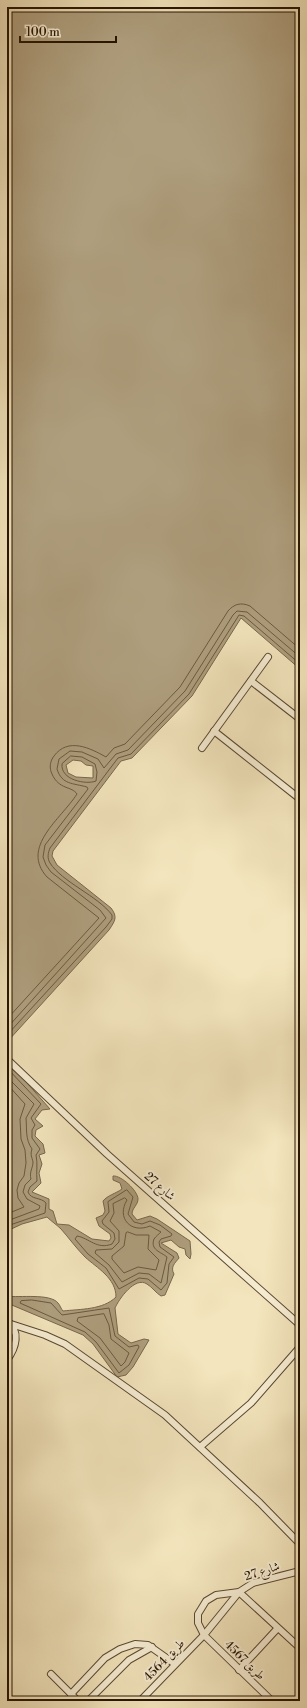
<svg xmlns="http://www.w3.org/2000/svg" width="307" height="1708" viewBox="0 0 307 1708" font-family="'Libre Bodoni',Amiri,serif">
<rect width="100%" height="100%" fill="#f3e5bd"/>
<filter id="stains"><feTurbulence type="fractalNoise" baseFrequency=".005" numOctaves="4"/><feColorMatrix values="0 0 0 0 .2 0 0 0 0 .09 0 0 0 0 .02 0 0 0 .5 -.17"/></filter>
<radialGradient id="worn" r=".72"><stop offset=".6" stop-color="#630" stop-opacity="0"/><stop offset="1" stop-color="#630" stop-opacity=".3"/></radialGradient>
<g fill="#ae9e7d" stroke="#78674c" fill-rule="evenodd">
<path d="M 7,7 L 300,7 L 300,669 L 241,618 L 192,696 L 132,758 L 121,761 L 53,851 L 52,856 L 57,865 L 111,908 C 118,917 115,921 109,930 L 7,1042 ZM 73,760 L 81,761 L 86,765 L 93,766 L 93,778 L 76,777 L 68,773 L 66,765 Z"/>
<path d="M 7,1061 L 12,1069 L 20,1075 L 50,1109 L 42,1110 L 35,1119 L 43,1126 L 36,1130 L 35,1136 L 43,1144 L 45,1153 L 39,1155 L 42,1164 L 39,1173 L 41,1183 L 32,1192 L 49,1199 L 49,1209 L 53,1211 L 57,1224 L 69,1225 L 92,1239 L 109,1241 L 111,1238 L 110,1234 L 99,1226 L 96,1218 L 103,1215 L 105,1211 L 103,1201 C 108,1195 115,1194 122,1189 L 120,1183 L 113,1180 L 113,1176 C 121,1175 138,1191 138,1199 C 138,1205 132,1208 132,1214 L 137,1220 L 150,1216 L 157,1219 L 190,1241 L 191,1254 L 190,1259 L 186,1255 L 185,1249 L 179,1247 L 171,1240 L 161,1243 L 177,1253 L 179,1258 C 175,1263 170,1267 174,1274 L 165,1295 L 161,1296 C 156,1293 152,1287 147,1284 C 135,1276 119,1299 115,1308 L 118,1334 L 131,1343 L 144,1339 L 149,1340 L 133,1367 L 126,1375 L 117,1377 L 93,1344 L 83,1335 L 7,1303 L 7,1296 C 19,1298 50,1293 58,1303 C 60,1305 61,1309 63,1311 C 80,1309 103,1310 116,1297 C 116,1278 97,1268 85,1257 C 76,1248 69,1238 61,1229 C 57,1225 51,1221 47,1217 L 22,1224 L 7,1231 Z"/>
</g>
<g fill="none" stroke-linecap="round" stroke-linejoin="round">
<g stroke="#6a5940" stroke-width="1">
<path d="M 71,756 L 82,757 L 95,764 L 97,772 L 96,781 C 86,785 60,780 62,764 Z"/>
<path d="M 7,1019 L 99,918 L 47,877 C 20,847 61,819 77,794 C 72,786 59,790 52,774 C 49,768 50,761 54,756 C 68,737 90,748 106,757 L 114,748 L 125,744 L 180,687 L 228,611 C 234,604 241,602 250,606 L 300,649"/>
<path d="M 7,1028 L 106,918 L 100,910 L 51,872 L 46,865 L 43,857 L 45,845 L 88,789 L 87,787 C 73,783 62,785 57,769 L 59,759 L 70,751 L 82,752 L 98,759 L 104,768 L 116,754 L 128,750 L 185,691 L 233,615 L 237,611 L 247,612 L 300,657"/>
<path d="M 7,1035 L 106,927 L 112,919 L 112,915 C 98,896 62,882 50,863 C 47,858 48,853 50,848 L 118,758 L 131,754 L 189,694 L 239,615 L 244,616 L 300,664"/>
<path d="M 7,1068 L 41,1104 L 31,1118 L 35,1125 L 32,1130 L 32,1138 L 40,1149 L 36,1155 C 38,1164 36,1172 37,1181 L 30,1187 L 28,1192 C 31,1200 41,1197 46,1203 L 45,1213 L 7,1226"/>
<path d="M 7,1077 L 34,1104 L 26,1118 C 27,1129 25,1139 32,1149 C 30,1155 32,1157 33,1162 C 33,1168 29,1172 31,1179 L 25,1185 L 23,1192 L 27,1199 L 40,1206 L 39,1209 L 7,1221"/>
<path d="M 7,1084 L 25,1104 L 20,1119 L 21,1139 L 25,1150 L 26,1163 L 24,1176 L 19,1183 L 17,1190 L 18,1198 L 24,1207 L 7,1214"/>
<path d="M 127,1190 L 133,1197 L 128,1214 L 134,1222 L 142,1224 L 150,1221 L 160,1225 L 172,1234 L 171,1236 L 161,1239 L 159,1242 L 160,1247 L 174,1257 L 169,1264 L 167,1283 L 161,1290 L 148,1279 L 139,1278 L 119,1289 L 106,1268 L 88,1254 L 75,1239 L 77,1236 C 89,1238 97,1250 112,1244 L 115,1239 L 114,1233 L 103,1224 L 102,1221 L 109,1212 L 108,1202 Z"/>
<path d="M 125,1198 L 127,1200 C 116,1218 131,1234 150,1226 L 161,1232 C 159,1234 156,1236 154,1239 C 150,1250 161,1252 167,1257 L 161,1283 L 149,1274 L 139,1273 L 122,1282 L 109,1265 L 95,1253 L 96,1250 L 112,1249 L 119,1242 L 119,1231 L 110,1221 L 114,1213 L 113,1204 Z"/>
<path d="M 128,1232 L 136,1235 L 149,1235 L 148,1249 L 159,1260 L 156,1270 L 138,1267 L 124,1273 L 112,1259 L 112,1256 L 124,1246 L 126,1233 Z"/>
<path d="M 32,1300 L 51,1303 L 62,1315 L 109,1308 L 115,1336 L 129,1347 L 138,1345 L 139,1347 L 129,1365 L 119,1373 L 96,1342 L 85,1332 L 20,1303 L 21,1301 Z"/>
<path d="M 104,1314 L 109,1325 L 111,1339 L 129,1353 L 125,1362 L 121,1366 L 100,1338 L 77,1321 L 78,1318 Z"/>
</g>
<defs>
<g id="minor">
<path d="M 251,681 L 300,719"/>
<path d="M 214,731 L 300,799"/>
<path d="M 202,748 L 268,657"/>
<path d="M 9,1061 L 107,1154 L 300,1325"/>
<path d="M 7,1321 C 21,1331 16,1348 7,1360"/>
<path d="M 11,1324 L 45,1335 L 65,1344 L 165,1415 L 260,1503 L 300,1544"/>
<path d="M 200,1447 L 251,1403 L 300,1347"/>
<path d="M 239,1670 L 277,1629"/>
<path d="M 51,1674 L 78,1701"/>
<path d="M 71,1694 L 105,1658 L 120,1649 L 135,1644 L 148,1645 L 175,1664"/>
<path d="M 88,1701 L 129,1660 L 152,1647"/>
<path d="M 140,1701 L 204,1635 L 239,1592 L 253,1583 L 300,1571"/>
<path d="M 272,1701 L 204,1635 L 198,1623 L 198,1614 L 206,1601 L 216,1595 L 239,1592 L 300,1648"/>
</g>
</defs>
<use href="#minor" stroke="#5a4831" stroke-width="8"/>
<use href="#minor" stroke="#f7eed4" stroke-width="6"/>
</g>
<g text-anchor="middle" stroke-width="4" stroke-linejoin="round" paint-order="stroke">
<g font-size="12" fill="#271402" stroke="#f7eed4">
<text transform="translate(160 1186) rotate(41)" y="4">شارع 27</text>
<text transform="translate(262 1571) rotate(-18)" y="4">شارع 27</text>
<text transform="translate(164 1660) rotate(-46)" y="4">طريق 4564</text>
<text transform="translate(245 1660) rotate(44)" y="4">طريق 4567</text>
</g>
</g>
<rect width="307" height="1708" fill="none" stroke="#f3e5bd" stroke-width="24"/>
<rect x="8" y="8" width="291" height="1692" fill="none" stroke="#271402" stroke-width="2"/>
<rect x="12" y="12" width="283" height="1684" fill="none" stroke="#271402"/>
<path d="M20 36v6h96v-6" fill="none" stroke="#271402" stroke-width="2"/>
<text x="26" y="36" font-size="12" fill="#271402" stroke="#f7eed4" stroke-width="3" paint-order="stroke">100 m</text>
<rect width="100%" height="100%" filter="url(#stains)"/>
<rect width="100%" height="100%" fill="url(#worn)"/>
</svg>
